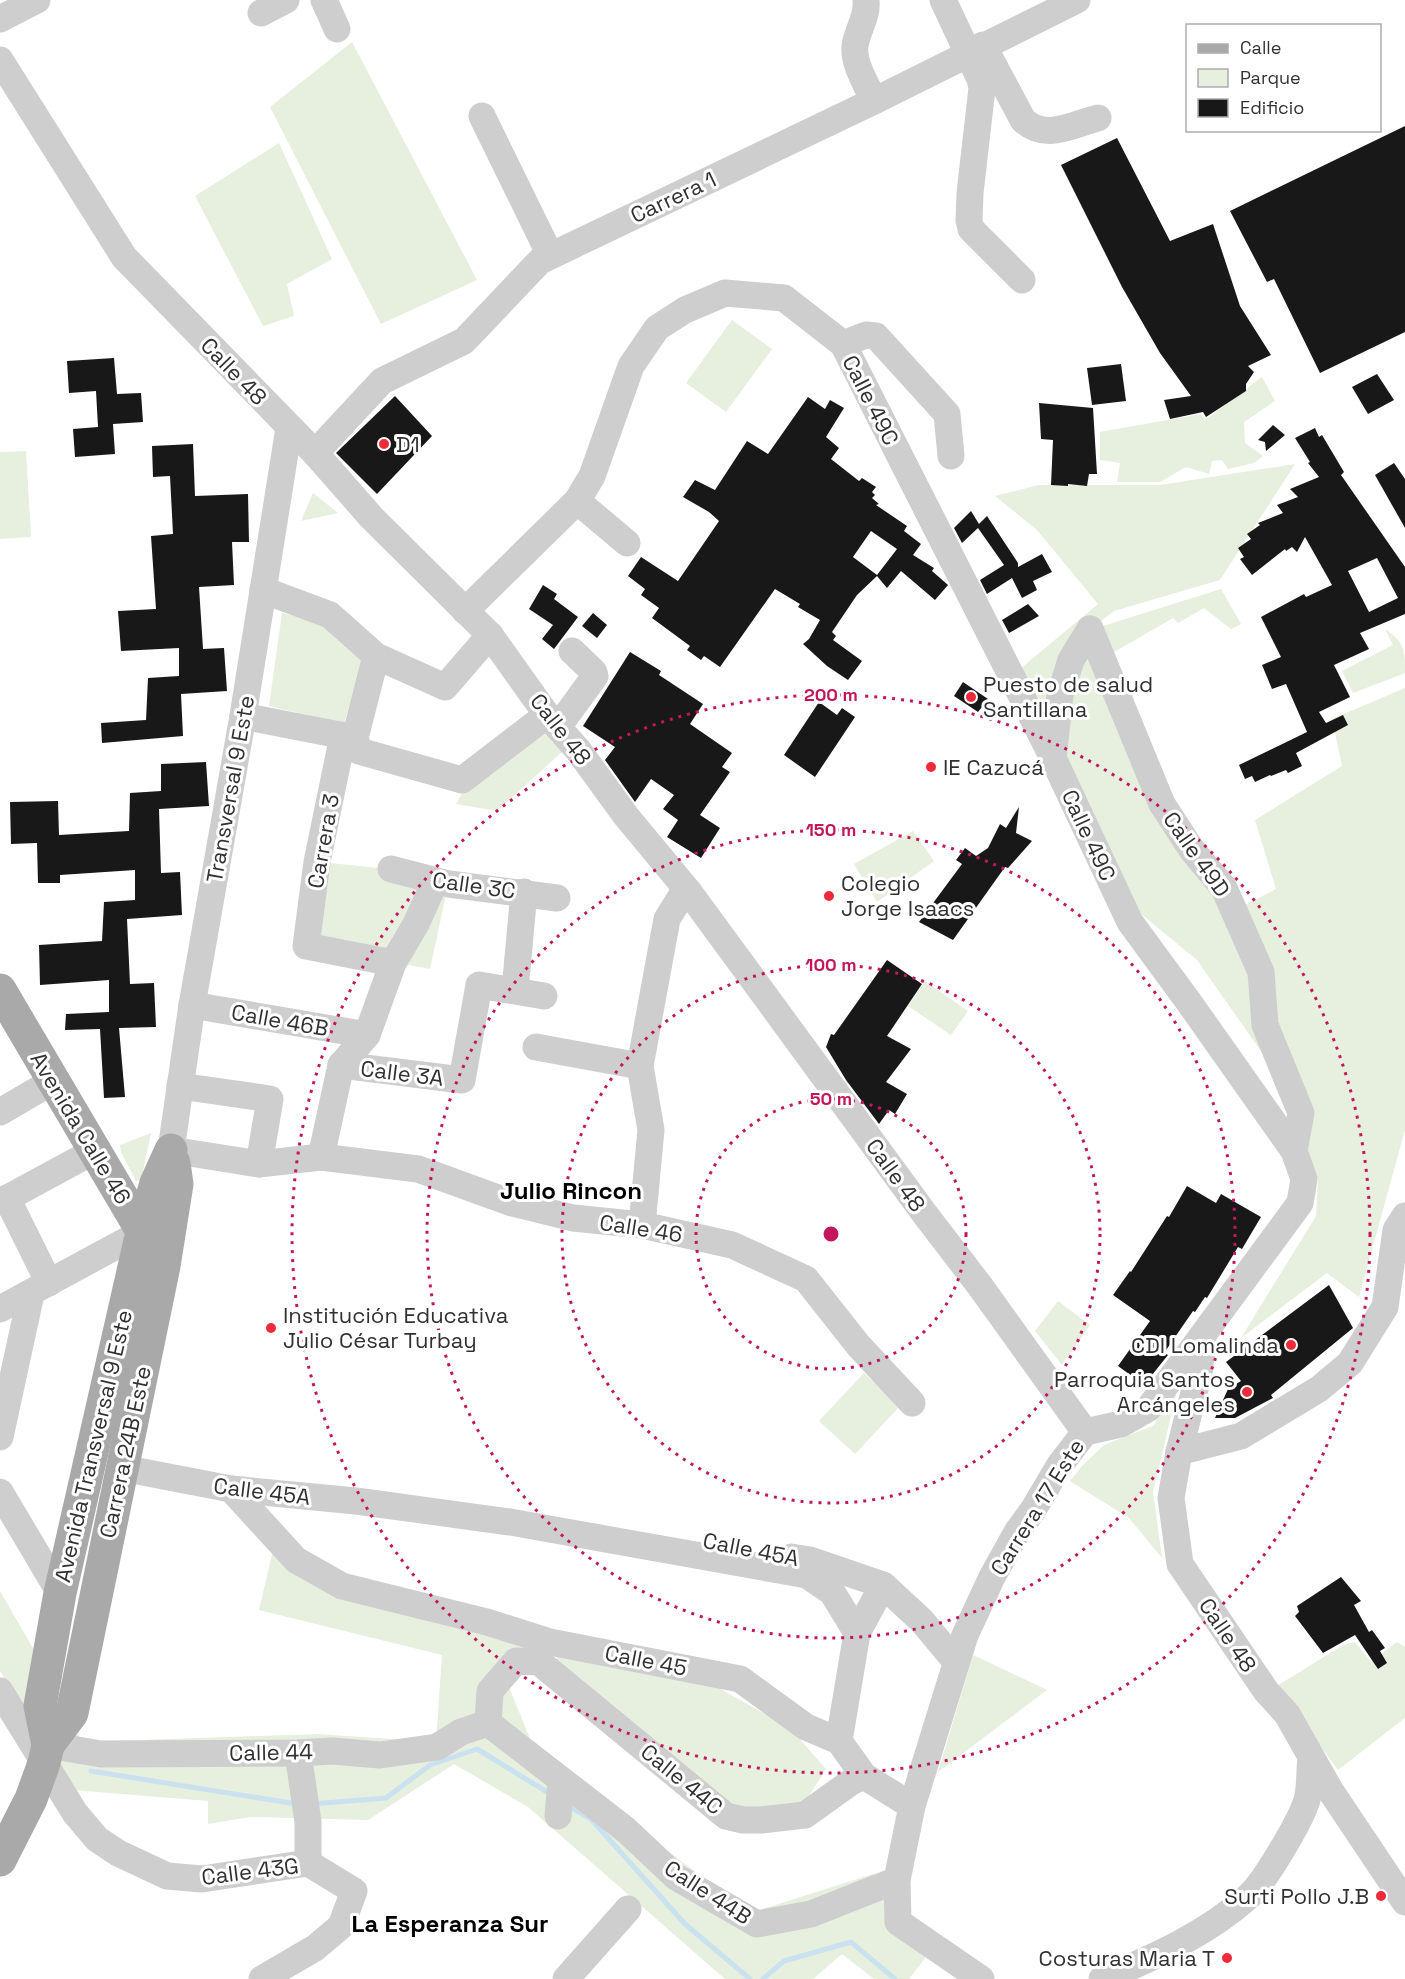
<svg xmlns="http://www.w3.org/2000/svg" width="1405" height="1979" viewBox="0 0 1405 1979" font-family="'Space Grotesk',sans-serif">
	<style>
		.green { fill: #e7efdf }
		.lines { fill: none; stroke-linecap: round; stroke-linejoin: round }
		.stream { stroke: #cae1ef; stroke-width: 5 }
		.building { fill: #181818; fill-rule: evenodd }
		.minor { stroke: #cecece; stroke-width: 27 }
		.major { stroke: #a9a9a9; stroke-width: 33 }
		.ring { fill: none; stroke: #c2185b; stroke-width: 3; stroke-dasharray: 3 6 }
		.poi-dot { fill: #f02b39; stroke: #fff; stroke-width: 2 }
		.labels { text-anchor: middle; stroke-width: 6; stroke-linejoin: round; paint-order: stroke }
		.street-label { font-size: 22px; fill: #313131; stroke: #fff }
		.poi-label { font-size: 22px; fill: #313131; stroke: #fff; text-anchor: start }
		.neighbourhood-label { font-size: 24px; font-weight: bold; fill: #000; stroke: #fff }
		.centre { fill: #c2185b; stroke: #fff; stroke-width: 3 }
		.ring-label { font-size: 18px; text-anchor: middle; font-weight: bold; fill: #c2185b; stroke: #fff; stroke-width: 6; stroke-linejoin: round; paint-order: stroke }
	</style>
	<rect width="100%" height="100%" fill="#fff"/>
	<g class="green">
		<polygon points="352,42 477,280 381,324 270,107"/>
		<polygon points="279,143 332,259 287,284 294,316 263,326 195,196"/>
		<polygon points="732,320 772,349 726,412 686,383"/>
		<polygon points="1262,377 1275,401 1244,422 1245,443 1263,456 1254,463 1228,469 1222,460 1212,461 1209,474 1186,467 1160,482 1117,482 1120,463 1100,460 1100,432 1201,414 1205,420"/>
		<polygon points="26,451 31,537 0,539 0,452"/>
		<polygon points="1295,464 1220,580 1114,611 1090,630 1221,589 1241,624 1231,629 1204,608 1178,623 1173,618 1104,658 1230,913 1276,889 1255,820 1342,766 1332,719 1405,688 1405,1130 1359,1297 1327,1273 1241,1338 1316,1216 1318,1179 1265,1057 1197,960 1141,914 1020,669 1098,604 1037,530 995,496 1039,485 1160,485"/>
		<polygon points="313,493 338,513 301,521"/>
		<polygon points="282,613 332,626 363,659 344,724 269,706"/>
		<path d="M1385,629C1405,643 1405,650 1405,673L1353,693L1342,671L1393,645Z"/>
		<polygon points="543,726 563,751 497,811 456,804 467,785"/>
		<polygon points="913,831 934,861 877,902 854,864"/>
		<polygon points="320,862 389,869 448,885 430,969 307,946"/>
		<polygon points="925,981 968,1011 951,1035 908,1006"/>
		<polygon points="151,1133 141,1180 136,1181 121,1152 120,1145"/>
		<polygon points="1058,1301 1090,1325 1062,1365 1035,1331"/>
		<polygon points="864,1373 900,1406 855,1454 819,1421"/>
		<polygon points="1178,1387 1153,1492 1162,1558 1129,1518 1070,1481 1083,1465 1104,1445 1153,1426"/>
		<polygon points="274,1546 294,1566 538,1644 532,1655 498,1660 535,1751 750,1913 873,1874 907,1924 935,1945 909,1979 874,1979 842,1954 813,1979 725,1979 528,1807 454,1764 368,1820 251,1817 208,1824 208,1801 72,1790 0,1671 0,1591 60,1695 82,1742 317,1734 436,1742 442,1655 259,1610"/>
		<polygon points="1355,1642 1371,1662 1397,1642 1405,1647 1405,1718 1338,1770 1277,1686 1343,1645"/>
		<polygon points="559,1652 715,1686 790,1728 826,1769 802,1807 745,1810 726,1802 554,1665"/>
		<polygon points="973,1655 1047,1690 938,1772"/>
	</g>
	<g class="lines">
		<g class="stream">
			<polyline points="91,1771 297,1804"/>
			<polyline points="312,1804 386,1798 430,1765 477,1749 552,1795"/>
			<polyline points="567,1805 591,1819 685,1924 750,1979"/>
			<polyline points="763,1979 784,1961 851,1942 895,1979"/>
		</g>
	</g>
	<g class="building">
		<polygon points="1405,126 1405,332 1320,373 1274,279 1267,282 1230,211"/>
		<polygon points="1117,138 1170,241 1213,224 1240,306 1271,355 1248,366 1254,372 1246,384 1246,391 1206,417 1203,412 1170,419 1164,400 1191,396 1160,353 1122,287 1061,165"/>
		<polygon points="114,358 117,394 141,393 143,422 113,424 115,454 75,457 73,429 98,427 96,391 69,393 67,361"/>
		<polygon points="1121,364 1126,401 1092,405 1087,368"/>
		<polygon points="1377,374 1394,400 1368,414 1352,387"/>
		<polygon points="395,396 432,436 377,494 336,453"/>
		<path d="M808,397L825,409L830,400L844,408L826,437L839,448L831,459L859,481L862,478L876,487L872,492L875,495L872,498L879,504L876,505L907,526L904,531L921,544L913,555L934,568L932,571L948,585L935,600L901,571L887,588L877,576L857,595L832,632L836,636L833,640L862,661L848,680L827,666L803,644L809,639L820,620L798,607L800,604L775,589L720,667L704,656L701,660L687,650L690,646L652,618L659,608L641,595L645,589L628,576L641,557L678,581L719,521L709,512L683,497L695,480L715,490L747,441L768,454ZM871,531L897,549L877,575L853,557Z"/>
		<polygon points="1039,403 1093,408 1097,474 1089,474 1087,486 1068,484 1068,486 1051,485 1053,440 1041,439"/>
		<polygon points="1273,425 1285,435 1266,451 1265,442 1258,440"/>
		<path d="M1315,428L1319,437L1322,435L1344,472L1341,475L1405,567V614L1360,633L1369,649L1334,665L1350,697L1319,712L1326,723L1343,715L1348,725L1296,753L1302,766L1288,773L1286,770L1271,776L1270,775L1255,782L1252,776L1245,779L1239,765L1307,732L1286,684L1272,689L1262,665L1281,657L1261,617L1304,594L1306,597L1332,585L1305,537L1297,552L1292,547L1286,551L1285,549L1252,575L1240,559L1244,557L1238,548L1251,539L1247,534L1260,525L1258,523L1283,513L1277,505L1298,497L1290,489L1319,477L1308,463L1310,462L1295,438ZM1377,558L1398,598L1369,612L1348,571Z"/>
		<polygon points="193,444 195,496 248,494 249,542 232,542 234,585 199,587 203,649 224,648 227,691 181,694 183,736 102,743 101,723 146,720 148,678 179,676 179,648 121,651 118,611 156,609 151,536 173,534 170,476 153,477 152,446"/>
		<polygon points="1394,463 1405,479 1405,528 1375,475"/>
		<polygon points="971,511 979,524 987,516 1018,563 1018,567 1042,554 1052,572 1033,581 1037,590 1022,598 1012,578 987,594 980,580 1004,565 978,528 962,543 954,528"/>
		<polygon points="543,585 557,594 554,599 578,617 554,649 542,639 553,625 529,609"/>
		<polygon points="1028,604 1039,616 1009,633 1002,620"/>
		<polygon points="593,613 607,625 597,638 582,626"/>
		<polygon points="630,652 661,671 659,675 703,704 690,724 732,753 722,767 730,772 700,815 720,828 701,858 667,837 678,820 663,809 674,795 651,779 635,802 605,760 615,747 583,726"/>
		<polygon points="963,682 988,699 978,712 954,696"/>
		<polygon points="819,702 837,715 842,708 855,717 815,777 784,755"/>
		<polygon points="206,762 209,806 159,809 161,873 180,872 182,915 127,919 130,984 154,983 156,1027 119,1028 125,1097 104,1098 100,1029 65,1030 66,1014 109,1012 109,980 40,985 39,945 102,941 104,902 135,900 135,870 60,875 60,883 38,883 37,843 11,844 10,802 58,801 59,835 129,831 130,793 161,791 161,764"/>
		<polygon points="1019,807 1016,833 1032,841 1008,868 1005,867 953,940 919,922 962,864 956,860 965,848 976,856 988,848 1000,824 1006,828"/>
		<polygon points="887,960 922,984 887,1036 911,1049 886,1082 907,1094 895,1114 889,1110 879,1124 846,1080 826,1047 831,1034 834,1035"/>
		<polygon points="1187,1186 1216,1203 1221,1194 1261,1217 1242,1249 1238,1247 1207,1298 1205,1297 1195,1312 1193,1311 1164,1353 1168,1355 1144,1385 1118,1366 1150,1321 1113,1295 1130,1271 1131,1272 1167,1216 1169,1217"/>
		<polygon points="1329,1285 1353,1328 1271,1395 1273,1398 1235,1418 1215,1418 1228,1389 1241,1381 1226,1362"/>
		<polygon points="1341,1577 1361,1601 1354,1605 1369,1632 1372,1630 1385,1648 1380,1651 1387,1663 1378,1669 1355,1635 1323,1653 1295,1616 1299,1612 1297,1606"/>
	</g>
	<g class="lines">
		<g class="minor">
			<polyline points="324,0 337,29"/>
			<path d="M866,0C868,17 857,30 855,46C853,64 867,85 874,101"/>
			<polyline points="943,0 980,79 982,88 970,193 969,220 971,229 1022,280"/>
			<polyline points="261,13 286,0"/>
			<polyline points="0,19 37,0"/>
			<path d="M983,45L1023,120C1045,141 1071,125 1098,118"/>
			<polyline points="0,60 124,257 315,453 372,518 490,635 547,715 578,750 626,816 689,892 924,1213 980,1286 1085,1432"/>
			<polyline points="482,116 550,255"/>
			<polyline points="843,344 866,335 876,336 947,414 951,456"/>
			<polyline points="289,428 243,716 192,1005 171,1150 259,1164 321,1157 418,1169 512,1203 573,1218 642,1225 732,1245 806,1279 858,1345 912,1403"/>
			<polyline points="315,453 382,381 464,341 540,261 874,101 1077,0"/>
			<polyline points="577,501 627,543"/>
			<polyline points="263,590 330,615 376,656 445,687 490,635"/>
			<polyline points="465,611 577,501 592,476 631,366 657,328 685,310 725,293 784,298 843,344 1053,758 1130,922 1188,1001 1294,1151 1304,1179 1300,1203 1149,1408 1121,1424 1085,1432 1059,1466 1033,1510 1017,1532 992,1577 965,1635 912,1806 897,1880 898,1922 981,1979"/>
			<polyline points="1090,629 1162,804 1192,850 1224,888 1261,972 1265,1025 1301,1113 1294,1151"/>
			<polyline points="243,716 355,738 359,751 462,780 547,715"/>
			<polyline points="558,727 595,676 594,672 572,651"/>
			<polyline points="343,736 317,862 306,946 393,963"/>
			<polyline points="355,738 376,656"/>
			<polyline points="1053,758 1060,695 1071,660 1090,629"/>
			<polyline points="391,869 449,884 557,898"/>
			<polyline points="515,990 524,892"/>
			<polyline points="192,1005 367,1035"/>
			<polyline points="536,1047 640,1066"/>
			<polyline points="341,1065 462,1080 479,985 544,996"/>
			<polyline points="180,1086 270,1099 259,1164"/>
			<polyline points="0,1112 53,1081"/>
			<polyline points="321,1157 341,1065 367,1035 393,963 416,924 435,882"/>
			<polyline points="7,1198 49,1283"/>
			<polyline points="0,1202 96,1150"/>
			<polyline points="642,1225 651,1130 640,1066 667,919 680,898 689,892"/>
			<polyline points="0,1309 142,1232"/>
			<polyline points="1203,1338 1199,1373 1179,1452 1171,1498 1180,1564 1266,1691 1287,1714 1330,1790 1405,1902"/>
			<polyline points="0,1437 31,1294"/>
			<polyline points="1179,1452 1241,1436 1319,1389 1350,1363 1385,1307 1396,1230 1405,1216"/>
			<polyline points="122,1468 231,1489 356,1501 510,1522 807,1575 832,1592 857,1633"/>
			<polyline points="231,1489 296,1560 342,1586 487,1622 550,1642 740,1679 806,1727 839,1741 864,1776 912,1806"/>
			<polyline points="0,1492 60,1593"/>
			<polyline points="791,1557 810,1560 883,1585 922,1621 956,1662"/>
			<polyline points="0,1691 75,1813 97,1839 118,1853 167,1876 202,1879 308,1863 354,1891 341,1926 315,1948 262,1979"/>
			<polyline points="488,1723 490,1691 516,1661 539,1662 726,1816 743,1820 761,1820 805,1815 851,1782 864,1776"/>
			<polyline points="488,1723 626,1830 676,1877 757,1924 811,1914 897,1880"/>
			<polyline points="839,1741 857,1633 883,1585"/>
			<polyline points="48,1745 101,1754 298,1753 332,1751 380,1755 437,1747 461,1732 488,1723"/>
			<polyline points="298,1753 308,1822 308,1863"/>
			<polyline points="558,1816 561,1780"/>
			<polyline points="566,1979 628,1909"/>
			<path d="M1102,1979C1153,1958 1207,1934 1249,1896C1265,1881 1298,1825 1306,1803C1311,1790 1309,1771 1311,1758"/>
		</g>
		<g class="major">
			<polyline points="0,990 148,1241"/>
			<polyline points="48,1745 72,1713 164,1266 177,1184 174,1163"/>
			<polyline points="0,1860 31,1799 44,1763 48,1745 40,1706 60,1593 142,1232 156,1183 171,1150"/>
		</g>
	</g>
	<g class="ring">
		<circle cx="831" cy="1234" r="135"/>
		<circle cx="831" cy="1234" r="269"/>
		<circle cx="831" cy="1234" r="404"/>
		<circle cx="831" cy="1234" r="539"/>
	</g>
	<g class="poi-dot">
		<circle cx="384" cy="444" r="6"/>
		<circle cx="971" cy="697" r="6"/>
		<circle cx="931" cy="767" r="6"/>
		<circle cx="829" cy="896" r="6"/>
		<circle cx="271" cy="1328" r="6"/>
		<circle cx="1291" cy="1345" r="6"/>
		<circle cx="1247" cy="1392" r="6"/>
		<circle cx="1381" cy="1896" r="6"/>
		<circle cx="1227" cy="1958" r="6"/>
	</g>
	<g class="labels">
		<g class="street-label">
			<text transform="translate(673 197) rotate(-25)" y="8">Carrera 1</text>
			<text transform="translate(234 371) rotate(46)" y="8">Calle 48</text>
			<text transform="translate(871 400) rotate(63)" y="8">Calle 49C</text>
			<text transform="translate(561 729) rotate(52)" y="8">Calle 48</text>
			<text transform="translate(230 789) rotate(-80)" y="8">Transversal 9 Este</text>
			<text transform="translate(1089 835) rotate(65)" y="8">Calle 49C</text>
			<text transform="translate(323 841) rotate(-80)" y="8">Carrera 3</text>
			<text transform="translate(1197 854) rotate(55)" y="8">Calle 49D</text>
			<text transform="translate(474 885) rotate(8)" y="8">Calle 3C</text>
			<text transform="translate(280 1020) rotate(10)" y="8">Calle 46B</text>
			<text transform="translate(402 1073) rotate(7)" y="8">Calle 3A</text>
			<text transform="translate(81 1128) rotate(59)" y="8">Avenida Calle 46</text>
			<text transform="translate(896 1175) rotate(54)" y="8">Calle 48</text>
			<text transform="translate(641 1228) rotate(9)" y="8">Calle 46</text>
			<text transform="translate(93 1446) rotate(-77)" y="8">Avenida Transversal 9 Este</text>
			<text transform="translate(125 1452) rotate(-78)" y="8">Carrera 24B Este</text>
			<text transform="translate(262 1491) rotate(7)" y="8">Calle 45A</text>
			<text transform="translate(1037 1507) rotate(-58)" y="8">Carrera 17 Este</text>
			<text transform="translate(751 1549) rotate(11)" y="8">Calle 45A</text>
			<text transform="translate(1228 1635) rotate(56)" y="8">Calle 48</text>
			<text transform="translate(646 1660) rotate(11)" y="8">Calle 45</text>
			<text transform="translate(271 1752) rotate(-1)" y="8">Calle 44</text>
			<text transform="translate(682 1779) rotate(39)" y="8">Calle 44C</text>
			<text transform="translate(250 1871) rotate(-7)" y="8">Calle 43G</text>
			<text transform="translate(708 1892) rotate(33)" y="8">Calle 44B</text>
		</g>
		<g class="poi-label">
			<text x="396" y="452">D1</text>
			<text x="983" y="692">Puesto de salud<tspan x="983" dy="25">Santillana</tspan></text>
			<text x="943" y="775">IE Cazucá</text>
			<text x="841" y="891">Colegio<tspan x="841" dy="25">Jorge Isaacs</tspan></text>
			<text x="283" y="1323">Institución Educativa<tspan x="283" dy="25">Julio César Turbay</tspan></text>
			<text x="1279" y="1353" text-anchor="end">CDI Lomalinda</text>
			<text x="1235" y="1387" text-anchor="end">Parroquia Santos<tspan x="1235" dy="25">Arcángeles</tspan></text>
			<text x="1369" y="1904" text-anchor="end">Surti Pollo J.B</text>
			<text x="1215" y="1966" text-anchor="end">Costuras Maria T</text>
		</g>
		<g class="neighbourhood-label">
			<text x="571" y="1199">Julio Rincon</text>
			<text x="450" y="1932">La Esperanza Sur</text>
		</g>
	</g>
	<circle cx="831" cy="1234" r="9" class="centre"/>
	<g class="ring-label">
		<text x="831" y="701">200 m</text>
		<text x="831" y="836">150 m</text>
		<text x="831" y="971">100 m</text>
		<text x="831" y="1105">50 m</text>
	</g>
	<rect x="1186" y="24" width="195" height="108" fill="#ffffff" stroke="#adadad" stroke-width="1.5"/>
	<rect x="1198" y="44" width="30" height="9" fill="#a9a9a9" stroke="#adadad" stroke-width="1.5"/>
	<text x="1240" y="54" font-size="18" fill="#313131">Calle</text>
	<rect x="1198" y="69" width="30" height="18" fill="#e7efdf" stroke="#adadad" stroke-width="1.5"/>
	<text x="1240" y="84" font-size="18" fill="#313131">Parque</text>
	<rect x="1198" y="99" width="30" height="18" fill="#181818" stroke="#adadad" stroke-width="1.5"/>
	<text x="1240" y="114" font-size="18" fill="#313131">Edificio</text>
</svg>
